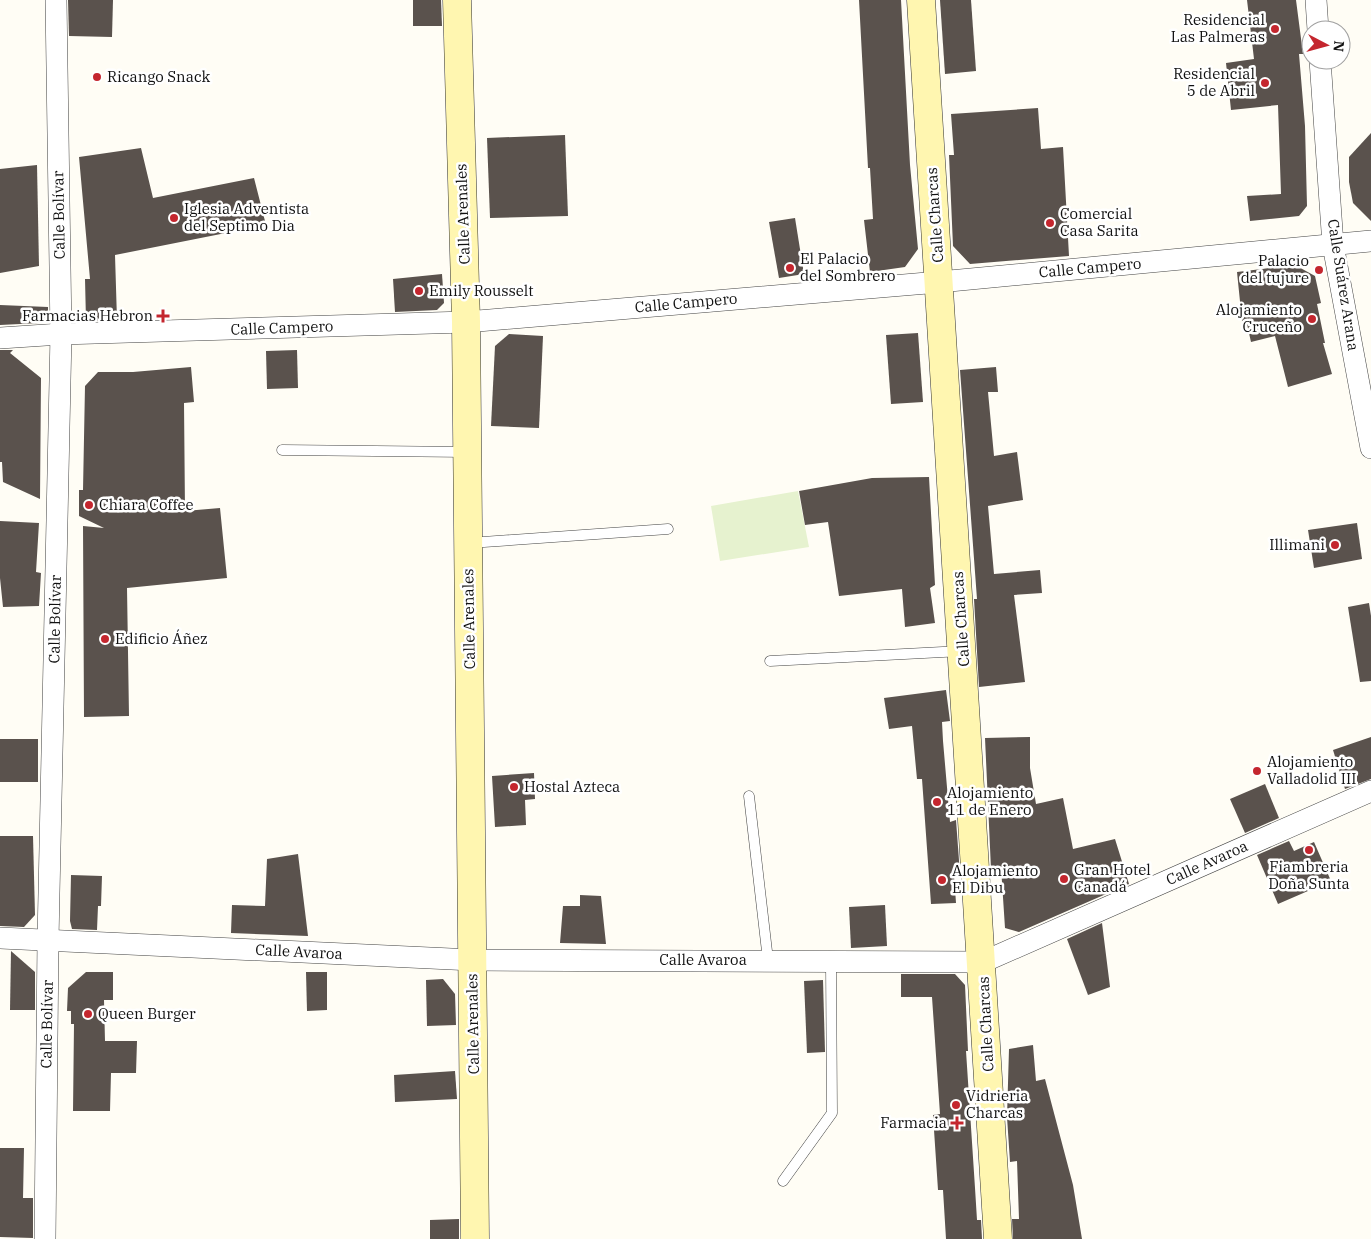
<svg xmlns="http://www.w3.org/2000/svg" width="1371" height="1239" viewBox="0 0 1371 1239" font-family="'IBM Plex Serif',serif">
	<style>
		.pitch { fill: #e6f2cf }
		.building { fill: #5a524d }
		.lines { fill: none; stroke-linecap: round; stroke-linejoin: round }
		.lane-casing { stroke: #444; stroke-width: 11 }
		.street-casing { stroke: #444; stroke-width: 22 }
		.secondary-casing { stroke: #333; stroke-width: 29 }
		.lane { stroke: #fff; stroke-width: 10 }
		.street { stroke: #fff; stroke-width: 21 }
		.secondary { stroke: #fff6b0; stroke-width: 28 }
		.poi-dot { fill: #c4262e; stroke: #fff; stroke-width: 2 }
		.labels { text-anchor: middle; stroke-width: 5; stroke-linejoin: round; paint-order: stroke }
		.poi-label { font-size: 15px; fill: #111; stroke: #fff; text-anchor: start }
		.street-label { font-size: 15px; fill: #111; stroke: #fff }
	</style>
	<rect width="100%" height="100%" fill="#fffdf5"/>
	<polygon class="pitch" points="798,491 809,547 720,561 711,506"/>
	<g class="building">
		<polygon points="68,0 113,0 112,37 69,36"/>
		<polygon points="413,0 441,0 442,26 413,26"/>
		<polygon points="859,0 901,0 910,165 918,249 905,267 870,272 864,220 873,219 870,168 868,168"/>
		<polygon points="940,0 971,0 976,71 945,74"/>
		<polygon points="1247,0 1296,0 1303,54 1299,54 1305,126 1307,206 1299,216 1250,221 1247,196 1281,194 1278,105 1231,110 1226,63 1254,59"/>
		<polygon points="1038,108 1041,149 1063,147 1069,256 970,264 953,246 949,155 954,155 951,114"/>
		<polygon points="1371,133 1371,221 1353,203 1349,182 1349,157"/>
		<polygon points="565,135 568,216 490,218 487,138"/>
		<polygon points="141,148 153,198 254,178 266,225 115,255 117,320 86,321 85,279 90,279 79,157"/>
		<polygon points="37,165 39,266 0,273 0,169"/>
		<polygon points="795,218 804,274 779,278 769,222"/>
		<polygon points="1295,265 1315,276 1321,303 1317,304 1325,343 1323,343 1332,374 1288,387 1275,336 1251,342 1246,320 1242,321 1237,272"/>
		<polygon points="442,274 444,303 437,310 395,312 393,279"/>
		<polygon points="0,305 48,307 48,314 40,323 0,325"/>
		<polygon points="918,333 923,402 891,404 886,335"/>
		<polygon points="509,334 543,336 539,428 491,426 495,346"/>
		<polygon points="0,350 13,350 10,353 41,378 40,499 3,482 2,462 0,462"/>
		<polygon points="297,350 298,388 267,389 266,351"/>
		<polygon points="191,367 194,402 184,403 185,511 220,508 227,578 127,588 129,716 84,717 83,526 104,528 79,516 79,490 83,490 85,386 98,372 133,372"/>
		<polygon points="996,367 998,392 988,392 994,456 1017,452 1023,500 988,506 994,574 1040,570 1042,593 1014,595 1025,682 979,687 974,599 977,599 960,370"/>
		<polygon points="929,477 935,585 930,588 935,623 905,627 902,589 839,596 828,522 805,525 799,491 872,478"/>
		<polygon points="0,521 39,523 36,572 41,573 39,606 3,607 0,578"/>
		<polygon points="1357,523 1362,559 1314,568 1308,530"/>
		<polygon points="1369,603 1371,616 1371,681 1360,682 1348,607"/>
		<polygon points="946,690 950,721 942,722 943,741 950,822 956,820 960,874 954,875 956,903 931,904 922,779 917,779 912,726 889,729 884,698"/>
		<polygon points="1030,737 1030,768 1036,804 1063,798 1073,849 1115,839 1129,884 1019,932 1005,928 1001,867 991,869 985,738"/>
		<polygon points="1371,737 1371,779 1345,789 1333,750"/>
		<rect x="0" y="739" width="38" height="43"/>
		<polygon points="534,773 535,799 525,800 526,825 495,827 492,776"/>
		<polygon points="1265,784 1279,818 1245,833 1230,799"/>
		<polygon points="0,836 33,836 35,915 24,927 0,926"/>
		<polygon points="1289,841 1294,851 1314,842 1331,881 1278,904 1257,855"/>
		<polygon points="298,854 308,936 231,933 232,905 265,906 267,859"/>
		<polygon points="71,875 102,876 101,906 98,906 97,930 72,929 70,921"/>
		<polygon points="580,895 601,896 606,944 560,943 563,906 580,906"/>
		<polygon points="885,905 887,946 851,948 849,907"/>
		<polygon points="1102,923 1110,987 1088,995 1067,939"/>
		<polygon points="11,951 35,972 35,1010 10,1010"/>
		<polygon points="86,972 113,972 113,1000 104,1000 105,1041 137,1041 136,1073 111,1073 110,1111 73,1111 74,1024 71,1024 71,1011 67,1011 68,988"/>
		<polygon points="306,972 327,972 327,1010 307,1011"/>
		<polygon points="901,974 955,974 965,985 968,1051 966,1051 975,1188 977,1220 981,1220 982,1239 946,1239 943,1190 938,1190 933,1115 940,1114 932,997 901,997"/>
		<polygon points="443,979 455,994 456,1025 427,1026 426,980"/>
		<polygon points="823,980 825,1052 807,1053 804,981"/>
		<polygon points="1033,1045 1036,1081 1045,1079 1073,1185 1082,1239 1013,1239 1012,1219 1019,1219 1017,1161 1010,1162 1007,1117 1009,1049"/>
		<polygon points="455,1071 457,1099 395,1102 394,1075"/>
		<polygon points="0,1148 24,1148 23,1198 33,1198 33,1238 0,1237"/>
		<polygon points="459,1219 459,1239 430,1239 430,1220"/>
	</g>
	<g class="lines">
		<defs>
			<g id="lane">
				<polyline points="282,450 467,452"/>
				<polyline points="469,543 668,529"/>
				<polyline points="770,661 962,651"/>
				<polyline points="749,796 768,960"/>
				<polyline points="783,1181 832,1113 831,961"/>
			</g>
			<g id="street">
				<polyline points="1316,0 1318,30"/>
				<polyline points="1320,60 1333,245 1371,448"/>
				<polyline points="0,338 61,334 466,322 939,282 1371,241"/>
				<polyline points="0,938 473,960 983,962 1371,791"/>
				<polyline points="45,1239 48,940 61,334 56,0"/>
			</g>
			<g id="secondary">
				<polyline points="457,0 466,322 475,1239"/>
				<polyline points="921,0 998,1239"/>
			</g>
		</defs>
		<use href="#lane" class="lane-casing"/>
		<use href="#street" class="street-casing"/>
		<use href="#secondary" class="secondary-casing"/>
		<use href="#lane" class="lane"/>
		<use href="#street" class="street"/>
		<use href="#secondary" class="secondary"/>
	</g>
	<g class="poi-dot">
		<circle cx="1275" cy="29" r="5"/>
		<circle cx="97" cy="77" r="5"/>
		<circle cx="1265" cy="83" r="5"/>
		<circle cx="174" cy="218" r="5"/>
		<circle cx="1050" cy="223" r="5"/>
		<circle cx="790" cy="268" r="5"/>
		<circle cx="1319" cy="270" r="5"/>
		<circle cx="419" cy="291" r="5"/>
		<path d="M160.5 308.5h5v5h5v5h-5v5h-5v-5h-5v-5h5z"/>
		<circle cx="1312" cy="319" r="5"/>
		<circle cx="89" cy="505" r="5"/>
		<circle cx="1335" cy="545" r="5"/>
		<circle cx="105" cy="639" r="5"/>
		<circle cx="1257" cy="771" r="5"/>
		<circle cx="514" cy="787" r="5"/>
		<circle cx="937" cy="802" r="5"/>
		<circle cx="1309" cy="850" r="5"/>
		<circle cx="1064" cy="879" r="5"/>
		<circle cx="942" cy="880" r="5"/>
		<circle cx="88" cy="1014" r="5"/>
		<circle cx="956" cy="1105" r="5"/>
		<path d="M954.5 1115.5h5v5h5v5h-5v5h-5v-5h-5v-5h5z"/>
	</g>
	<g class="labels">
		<g class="poi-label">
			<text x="1265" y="25" text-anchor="end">Residencial<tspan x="1265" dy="17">Las Palmeras</tspan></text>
			<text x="1255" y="79" text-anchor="end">Residencial<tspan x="1255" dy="17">5 de Abril</tspan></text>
			<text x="107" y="82">Ricango Snack</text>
			<text x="184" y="214">Iglesia Adventista<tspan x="184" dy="17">del Septimo Dia</tspan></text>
			<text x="1060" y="219">Comercial<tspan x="1060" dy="17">Casa Sarita</tspan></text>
			<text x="800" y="264">El Palacio<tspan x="800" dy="17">del Sombrero</tspan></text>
			<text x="1309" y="266" text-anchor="end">Palacio<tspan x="1309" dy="17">del tujure</tspan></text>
			<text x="429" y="296">Emily Rousselt</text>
			<text x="1302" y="315" text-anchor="end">Alojamiento<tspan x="1302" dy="17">Cruceño</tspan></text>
			<text x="153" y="321" text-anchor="end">Farmacias Hebron</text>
			<text x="99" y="510">Chiara Coffee</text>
			<text x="1325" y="550" text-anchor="end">Illimani</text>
			<text x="115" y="644">Edificio Áñez</text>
			<text x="1267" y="767">Alojamiento<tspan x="1267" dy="17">Valladolid III</tspan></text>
			<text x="524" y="792">Hostal Azteca</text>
			<text x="947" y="798">Alojamiento<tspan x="947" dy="17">11 de Enero</tspan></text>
			<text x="1309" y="872" text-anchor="middle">Fiambreria<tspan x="1309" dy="17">Doña Sunta</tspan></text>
			<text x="1074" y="875">Gran Hotel<tspan x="1074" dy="17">Canadá</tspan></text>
			<text x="952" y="876">Alojamiento<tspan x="952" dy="17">El Dibu</tspan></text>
			<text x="98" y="1019">Queen Burger</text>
			<text x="966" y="1101">Vidrieria<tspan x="966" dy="17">Charcas</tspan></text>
			<text x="947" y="1128" text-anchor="end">Farmacia</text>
		</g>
		<g class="street-label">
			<text transform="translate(463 214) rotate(-92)" y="5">Calle Arenales</text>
			<text transform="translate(59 215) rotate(-91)" y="5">Calle Bolívar</text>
			<text transform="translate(935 215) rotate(-94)" y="5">Calle Charcas</text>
			<text transform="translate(1090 268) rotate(-5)" y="5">Calle Campero</text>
			<text transform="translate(1343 285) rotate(81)" y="5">Calle Suárez Arana</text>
			<text transform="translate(686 303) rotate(-5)" y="5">Calle Campero</text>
			<text transform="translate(282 328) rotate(-2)" y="5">Calle Campero</text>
			<text transform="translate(55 619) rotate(-89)" y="5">Calle Bolívar</text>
			<text transform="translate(469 619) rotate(-91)" y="5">Calle Arenales</text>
			<text transform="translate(961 619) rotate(-94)" y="5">Calle Charcas</text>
			<text transform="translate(1207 863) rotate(-24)" y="5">Calle Avaroa</text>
			<text transform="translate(299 952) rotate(3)" y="5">Calle Avaroa</text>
			<text x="703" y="965">Calle Avaroa</text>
			<text transform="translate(47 1024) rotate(-89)" y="5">Calle Bolívar</text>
			<text transform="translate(473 1024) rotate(-91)" y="5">Calle Arenales</text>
			<text transform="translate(986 1024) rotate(-93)" y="5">Calle Charcas</text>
		</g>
	</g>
	<g transform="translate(1326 45) rotate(96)"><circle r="24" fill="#ffffff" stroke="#a0a0a0"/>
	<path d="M0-4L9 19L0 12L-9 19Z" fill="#c4262e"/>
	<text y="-8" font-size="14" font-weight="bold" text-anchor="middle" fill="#111111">N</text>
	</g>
</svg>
